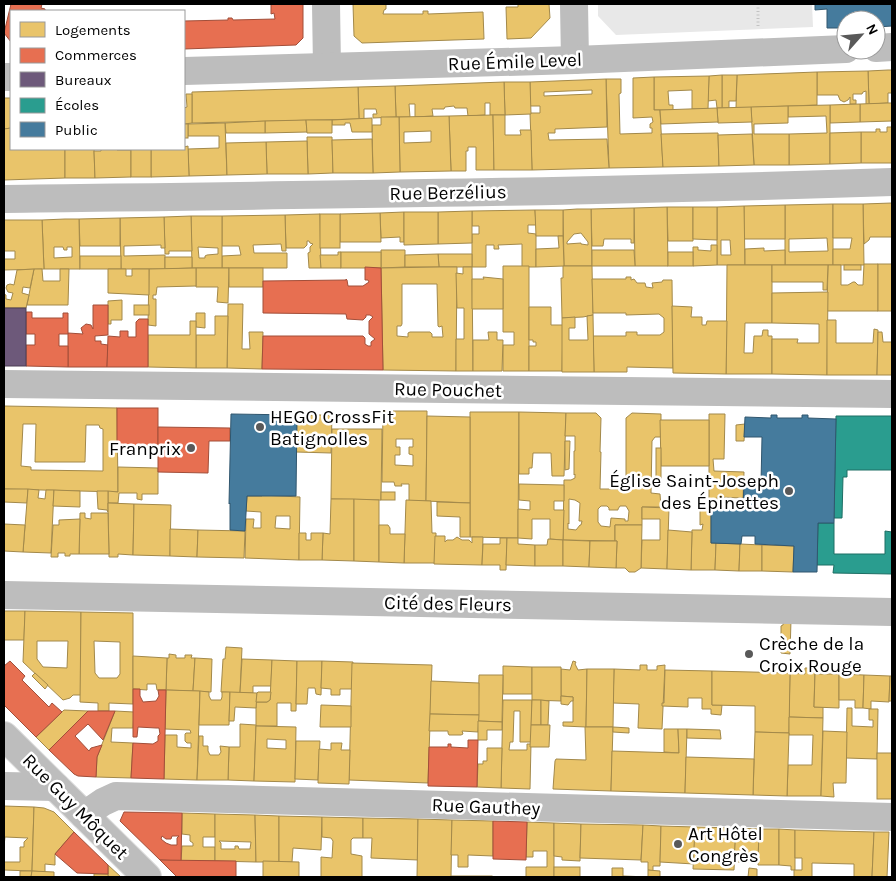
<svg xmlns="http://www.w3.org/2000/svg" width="896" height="881" viewBox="0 0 896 881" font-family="Karla,sans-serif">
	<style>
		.green { fill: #e8e8e8 }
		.homes { fill: #e9c46a; stroke: #a3894a; fill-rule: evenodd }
		.shops { fill: #e76f51; stroke: #a24e39; fill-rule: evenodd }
		.offices { fill: #6d597a; stroke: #4c3e55 }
		.schools { fill: #2a9d8f; stroke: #1d6e64 }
		.public { fill: #457b9d; stroke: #30566e }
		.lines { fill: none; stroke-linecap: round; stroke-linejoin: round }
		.major-casing { stroke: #dbdbdb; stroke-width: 30 }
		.path { stroke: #c2c2c2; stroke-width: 3; stroke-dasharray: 1 2.5; stroke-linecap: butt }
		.minor { stroke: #bdbdbd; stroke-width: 28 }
		.major { stroke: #bdbdbd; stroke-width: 28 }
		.poi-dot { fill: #595959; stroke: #fff; stroke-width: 2 }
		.labels { text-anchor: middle; stroke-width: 5; stroke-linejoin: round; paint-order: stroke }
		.street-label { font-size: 19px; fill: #000; stroke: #fff }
		.poi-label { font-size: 19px; fill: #000; stroke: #fff; text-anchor: start }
	</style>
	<rect width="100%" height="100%" fill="#fff"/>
	<polygon class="green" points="598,4 812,4 813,27 616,35 598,16"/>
	<g class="homes">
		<polygon points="353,4 386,4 386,9 384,10 383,14 423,14 423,11 428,11 428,14 483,12 484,39 362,43 354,36"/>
		<polygon points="518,4 549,4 550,18 531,38 507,39 506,7 518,7"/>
		<polygon points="888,70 892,70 892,93 888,93 888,103 869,104 868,71"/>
		<polygon points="868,71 869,104 866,104 866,91 863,92 862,94 853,94 853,100 856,100 856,104 850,104 850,97 848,100 844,102 840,100 838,95 817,95 817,72"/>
		<polygon points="817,72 817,105 736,108 737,75"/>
		<polygon points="722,75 737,75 736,101 729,101 729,108 722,108"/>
		<polygon points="722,75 722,108 717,108 716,100 708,101 709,76"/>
		<polygon points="709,76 708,109 692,109 692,90 668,91 669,105 673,105 673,110 654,110 654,77"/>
		<polygon points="654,77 654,110 660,110 663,167 609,168 606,79 621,79 621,93 619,94 620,134 652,133 652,128 650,128 650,124 653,122 652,117 633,118 633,78"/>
		<path d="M606,79L607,127L555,129V133H548L549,140L607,139L609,168L532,170L530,113H540V106H530V82ZM592,90V94L544,96V92Z"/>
		<polygon points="504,82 530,82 531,114 505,115"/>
		<polygon points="504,82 505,115 490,115 490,103 485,103 485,115 468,116 467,108 455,108 454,106 445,107 444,109 432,109 433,116 415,117 415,104 409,104 410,117 396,117 395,86"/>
		<polygon points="395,86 396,117 373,118 373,114 377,114 376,109 364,109 364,119 359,119 358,87"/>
		<polygon points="358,87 359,119 192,123 192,92"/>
		<polygon points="186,94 192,94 192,123 184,124 184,108 187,107"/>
		<polygon points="4,98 11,98 11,128 4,129"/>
		<polygon points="888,103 892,103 892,121 860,122 860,104"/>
		<polygon points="860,104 860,122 830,123 830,105"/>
		<polygon points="830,105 830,164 789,165 789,134 827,133 826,116 788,117 788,106"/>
		<polygon points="788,106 788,123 754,124 754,134 789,134 789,165 754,165 751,107"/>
		<polygon points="751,107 752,122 718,123 717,108"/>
		<polygon points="717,108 718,122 661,124 660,110"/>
		<polygon points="493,115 494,170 476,170 476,147 468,147 468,151 466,151 466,171 451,171 449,116"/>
		<polygon points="493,115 505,115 505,135 521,135 520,130 531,130 532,170 494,170"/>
		<path d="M449,116L451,171L400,172L399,117ZM431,131V142L404,143V132Z"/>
		<polygon points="381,117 399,117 400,172 373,173 372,125 381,125"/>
		<polygon points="372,118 372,132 352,132 350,123 345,123 345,125 332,125 332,120"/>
		<polygon points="306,120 307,132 265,133 265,121"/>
		<polygon points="306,120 332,120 332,133 307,133"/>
		<polygon points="265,121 265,133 226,133 225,123"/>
		<polygon points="225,123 227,175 189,176 188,149 219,148 219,136 188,136 188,124"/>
		<rect x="184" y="124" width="4" height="14"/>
		<polygon points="887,127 892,127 892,163 861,163 861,132 876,132 876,129 880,129 880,132 887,132"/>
		<polygon points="11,128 11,149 65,149 65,178 4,180 4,129"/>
		<polygon points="861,132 861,163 830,164 830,133"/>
		<polygon points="718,133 719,166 663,167 661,134"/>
		<polygon points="752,134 754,165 719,166 718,135"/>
		<polygon points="307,137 332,137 333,173 308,174"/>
		<polygon points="372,139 373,173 333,173 332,140"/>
		<polygon points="307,141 308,174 267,174 266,142"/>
		<polygon points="266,142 267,174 227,175 226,143"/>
		<polygon points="188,146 189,176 151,177 151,149 184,149 184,147"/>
		<polygon points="65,149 94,149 95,178 65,178"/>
		<polygon points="101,149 117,149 117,150 131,150 131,177 95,178 94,151 101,151"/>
		<rect x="131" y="149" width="20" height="28"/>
		<polygon points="892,203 892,237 870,237 869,240 864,244 863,204"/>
		<path d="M833,204V265H785V205ZM827,238L828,251L789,252V239Z"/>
		<polygon points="833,204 863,204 864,265 833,265 833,249 850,249 852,238 833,238"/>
		<polygon points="785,205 785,239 744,239 744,206"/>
		<path d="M744,206L745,265H717V207ZM721,240H730L731,255H721Z"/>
		<polygon points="667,207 693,207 693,241 668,241"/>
		<polygon points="667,207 668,266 635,266 634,208"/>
		<polygon points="693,207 717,207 717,240 693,239"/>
		<polygon points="634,208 634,243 631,243 631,239 604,239 603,246 592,246 591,209"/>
		<path d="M577,209H591L592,266H564L563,210ZM581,233L588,242V245L581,244V243L567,244V242L574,234Z"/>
		<polygon points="535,210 536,225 528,225 528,233 536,234 536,267 522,267 522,244 498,245 499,249 494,249 494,245 486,245 486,267 472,267 472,234 479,234 479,226 472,226 472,211"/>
		<polygon points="535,210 563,210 563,236 536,236"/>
		<polygon points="472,211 472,243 438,244 438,212"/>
		<polygon points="404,212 404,242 400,242 400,237 381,238 380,213"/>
		<polygon points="404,212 438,212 438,244 404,245"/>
		<polygon points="380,213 381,242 340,242 340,214"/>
		<polygon points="320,214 321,268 309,268 308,253 310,252 310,247 313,244 310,243 309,241 307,241 307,245 304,248 286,248 285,215"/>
		<rect x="320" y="214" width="20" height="34"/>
		<polygon points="285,215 286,251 282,251 281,244 253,245 254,253 287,253 287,268 222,268 222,256 241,255 239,246 222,246 222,216"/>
		<path d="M191,216H222V268H192ZM198,247L218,248V254L207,255L205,256V258H199Z"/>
		<polygon points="191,216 192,251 169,251 169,254 165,254 164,217"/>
		<polygon points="164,217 165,248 161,248 161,245 124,246 124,256 165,255 165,269 121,269 120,218"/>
		<polygon points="120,218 120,246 80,246 79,219"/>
		<path d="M65,219H79L80,269H44L42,220ZM54,247H63L64,250H67V247H72V257L54,258Z"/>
		<polygon points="4,220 42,220 44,269 4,270 4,259 15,259 15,251 4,251"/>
		<polygon points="558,236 563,236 564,266 536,267 536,249 559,248"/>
		<polygon points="711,245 717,245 717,265 693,266 693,247 698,247 698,250 711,251"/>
		<polygon points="764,248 764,251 785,250 785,265 745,265 745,249"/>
		<polygon points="381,250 405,250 405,267 381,268"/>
		<polygon points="592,250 634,250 635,266 592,266"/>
		<polygon points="338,252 341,252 341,268 321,268 320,255 338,255"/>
		<rect x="341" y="252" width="40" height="16"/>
		<rect x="668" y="252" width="25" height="14"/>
		<polygon points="438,254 472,254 472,267 439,267"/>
		<polygon points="438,254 439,267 405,267 405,255"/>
		<rect x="80" y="256" width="41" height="13"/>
		<polygon points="165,257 192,257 192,268 165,269"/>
		<polygon points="864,264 878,264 878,311 827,311 828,265 841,265 841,285 848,285 853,282 855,282 858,285 863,285"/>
		<rect x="878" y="264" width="14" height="47"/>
		<polygon points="727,265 772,265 772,323 745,323 744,353 753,353 754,336 762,336 763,330 768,330 768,336 772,336 772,374 726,374"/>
		<polygon points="772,265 828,265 827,290 823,290 823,282 772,282"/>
		<rect x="844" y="265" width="17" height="5"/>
		<polygon points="503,266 529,266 529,371 503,371 503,345 514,345 514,332 503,332"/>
		<polygon points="563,266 592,266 593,315 583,317 562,318 561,278 563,278"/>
		<path d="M439,267H457L456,371L383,370L381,268ZM402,284H437L438,326L439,327L442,326L443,337H432V334L430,332H410L408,333V337L397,336V326H401L402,324Z"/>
		<polygon points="463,267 472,267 473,371 456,371 456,339 464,339 464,308 457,308 456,273 463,274"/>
		<polygon points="196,268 229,268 228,303 217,302 218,287 196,287"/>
		<polygon points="196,268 196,286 157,287 156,295 153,295 153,299 156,299 156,326 148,325 149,269"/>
		<rect x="229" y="268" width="34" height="19"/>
		<polygon points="34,269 42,269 43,281 60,281 60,269 69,269 68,305 27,305"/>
		<polygon points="34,269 30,288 23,287 22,293 29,295 26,308 4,308 4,294 6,295 6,299 11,300 13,293 8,292 6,288 7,285 10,284 14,285 17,270"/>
		<polygon points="108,269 126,269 126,276 132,276 132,269 149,269 149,295 108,293"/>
		<polygon points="483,277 503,279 503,309 472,309 472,279 484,279"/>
		<polygon points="626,277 631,277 631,280 634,279 637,283 645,283 646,287 653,288 652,283 662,282 663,280 672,280 673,368 627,367 627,372 594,372 593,336 626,336 626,332 637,332 637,335 660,335 664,332 664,318 659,314 626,315 626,313 593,313 592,279 626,279"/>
		<polygon points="828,292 827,375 772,374 772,339 798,339 797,343 819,343 819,324 772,323 772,293"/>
		<polygon points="122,300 122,320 111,320 111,324 108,324 108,301"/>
		<polygon points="228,304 243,304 242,349 250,349 249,332 263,332 262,369 227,368"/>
		<rect x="134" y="305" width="15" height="10"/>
		<polygon points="672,306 692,307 691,317 702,317 702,325 706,325 707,321 727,321 726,374 673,373"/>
		<polygon points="529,307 551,307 551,325 563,325 562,371 529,371 529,346 536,346 536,342 533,342 533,340 529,340"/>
		<polygon points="196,313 205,313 205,328 196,327"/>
		<polygon points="593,315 594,372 562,372 562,318 575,317 575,328 569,328 569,340 588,340 587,316"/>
		<polygon points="215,316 228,316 227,368 196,368 196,335 215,335"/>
		<polygon points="827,320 836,320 836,343 873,343 874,329 878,330 877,375 827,375"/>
		<polygon points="190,321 196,321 196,368 148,367 148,335 190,335"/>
		<polygon points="488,332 497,332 497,340 503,340 502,371 473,371 473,340 489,340"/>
		<polygon points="878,332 882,332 883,342 892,342 892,375 877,375"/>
		<path d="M4,406L117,408L118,492L4,489ZM23,424H36L35,462H85L86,425H99L100,428L103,429V471L31,470V467L21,466Z"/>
		<path d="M383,411H427L426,501H409V484H401L402,486H395L394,482H382ZM396,439H413V447H409V454L413,455V466L395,465V455H400V447H396Z"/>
		<polygon points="470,412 519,412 518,538 470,537"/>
		<polygon points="519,412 566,413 564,476 552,476 551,453 533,453 532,468 529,468 529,474 519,474"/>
		<path d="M566,413H596L601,418L600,452H601L600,489H620L626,490V418L632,413L661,414V437H655L652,441L651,493L660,494L661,507H642V525H615V541L563,540L564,480H571L575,478V474L574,475V451H575V436H565ZM569,499L575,500L580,503L579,521H582L581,525H580L576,530L568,529V523L569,524ZM601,506H607L609,508V510H618V509L620,506H626L629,511L628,521H625V519L611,518L610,527L601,526L598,522V509Z"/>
		<polygon points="709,414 725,414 724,459 713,459 714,471 744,472 743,498 717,497 717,509 709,508"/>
		<polygon points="297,415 332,415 331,453 296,452"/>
		<polygon points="427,416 470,417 470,503 426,501"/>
		<polygon points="660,420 709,420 709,466 661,466"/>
		<polygon points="745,424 744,441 736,441 736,425"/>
		<polygon points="332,429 382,429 381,500 331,499"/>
		<polygon points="565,441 570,441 569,469 565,470"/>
		<rect x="656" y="448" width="5" height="33"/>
		<polygon points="118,467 158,468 158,494 142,494 142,500 137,499 137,493 119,493 118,503 108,503 108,491 118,492"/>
		<polygon points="519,484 564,485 564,501 554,501 554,510 564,510 563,540 550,539 550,519 532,519 532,539 518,538 518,509 530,510 530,501 519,500"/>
		<polygon points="4,489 28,489 27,503 4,502"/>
		<polygon points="28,489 39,490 38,498 45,499 46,490 54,490 51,553 23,552"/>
		<polygon points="54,490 80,491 80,507 53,506"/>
		<polygon points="97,491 108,491 108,512 107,510 98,509"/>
		<rect x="381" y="492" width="14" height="8"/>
		<path d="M262,495L300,497L299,560L245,558L246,519H254L253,528H261V512L246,511L247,496H262ZM276,516H290V529L275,528Z"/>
		<polygon points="331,499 354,499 354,561 322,560 323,533 330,534"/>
		<polygon points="354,499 379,500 379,562 354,561"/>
		<polygon points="406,500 431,501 432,533 436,533 436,536 435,563 404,563"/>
		<polygon points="731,501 743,501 743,509 729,509 729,502"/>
		<polygon points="437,502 470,503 470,537 460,537 460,517 437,516"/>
		<polygon points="108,503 134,504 133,555 118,554 118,557 109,557"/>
		<polygon points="134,504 171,505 170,556 133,555"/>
		<polygon points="642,507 669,508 667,569 641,568 642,540 660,540 660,519 642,519"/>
		<polygon points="700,508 711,509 711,543 716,543 715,570 691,570 692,530 702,530 703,524 700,525"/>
		<polygon points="80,513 85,513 85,518 91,519 91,513 108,513 109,554 79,554"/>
		<polygon points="80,519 79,554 70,554 70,556 65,556 65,553 58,553 58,557 51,557 53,525 59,525 59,520"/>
		<polygon points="4,524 25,525 23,552 4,551"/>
		<polygon points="379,525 388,525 390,528 390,534 405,534 404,563 379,562"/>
		<polygon points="615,525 642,525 641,568 635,572 629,572 625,568 616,568 617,541 615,541"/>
		<polygon points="170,529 198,530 197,557 170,556"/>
		<polygon points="198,530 245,531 244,558 197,557"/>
		<polygon points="668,530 692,532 691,570 667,569"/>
		<polygon points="299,533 306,533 306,540 311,540 311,533 323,533 322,560 299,560"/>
		<polygon points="435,536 445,536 445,542 447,540 453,540 457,537 462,540 469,540 472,543 472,537 483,537 482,565 434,564"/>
		<polygon points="500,538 507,538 506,570 500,570 500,565 482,565 483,544 500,544"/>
		<polygon points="507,538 518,538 518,544 535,545 535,566 506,565"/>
		<polygon points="548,539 563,540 563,566 535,566 535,545 547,545"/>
		<polygon points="563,540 590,541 589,567 563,566"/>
		<polygon points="590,541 617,541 616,568 589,567"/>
		<polygon points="716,543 740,544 739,571 715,570"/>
		<polygon points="740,544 762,545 762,571 739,571"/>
		<polygon points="762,545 794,546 793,572 762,571"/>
		<polygon points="4,611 25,611 24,640 4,640"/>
		<path d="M25,611L81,612V695H73L70,698L63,700L23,662ZM37,641H68L67,668L43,667L37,659Z"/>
		<path d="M81,612L133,613V704L109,703V711H98V703L80,702ZM94,641L120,642V674L117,678H99L95,673Z"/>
		<polygon points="784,619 791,620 790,654 781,653 781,626 783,625"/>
		<polygon points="226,647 242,648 240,693 221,692 223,659 225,659"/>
		<polygon points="169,654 176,655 176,658 185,658 185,655 192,655 191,658 195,658 193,691 166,690 167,658 169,658"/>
		<polygon points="133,656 167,658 166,690 157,690 156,684 147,684 147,690 133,689"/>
		<polygon points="195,658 212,659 211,692 193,691"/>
		<polygon points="242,659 272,660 271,686 253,686 253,693 240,693"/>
		<polygon points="272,660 297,661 296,711 291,711 291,703 277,703 277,726 256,726 256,702 267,702 270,700"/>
		<polygon points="297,661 322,661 321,695 316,694 315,688 308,688 307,704 296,704"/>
		<polygon points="322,661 353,662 352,689 340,689 340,695 331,695 331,689 321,688"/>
		<polygon points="573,661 576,662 575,664 578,670 587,669 586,727 563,726 563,722 573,722 573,697 561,696 561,669 570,670"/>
		<polygon points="352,663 432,665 428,783 349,780"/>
		<polygon points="640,665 647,665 647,670 657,670 657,666 665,665 662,729 638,728 639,704 613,703 614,669 640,670"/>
		<polygon points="503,666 532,667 532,694 503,694"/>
		<polygon points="532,667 561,667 561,701 532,700"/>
		<polygon points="805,668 815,668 814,707 823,707 823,718 789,717 790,673 805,674"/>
		<polygon points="587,669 614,669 613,727 586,727"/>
		<polygon points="665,670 712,671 712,705 722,705 721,715 711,714 711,709 702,709 702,698 688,698 688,707 662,706 662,703 664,703"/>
		<polygon points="712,671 790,673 789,733 755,732 755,706 712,705"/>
		<polygon points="35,673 48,685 45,689 32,676"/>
		<polygon points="815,674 839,674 839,708 814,707"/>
		<polygon points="839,674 864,675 863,708 855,708 855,700 839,700"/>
		<polygon points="479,675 503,675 502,722 478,721"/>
		<polygon points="864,675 890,676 889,702 871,701 871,709 863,708"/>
		<polygon points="890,676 892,676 892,701 889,701"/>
		<polygon points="431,681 479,683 479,715 430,714"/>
		<polygon points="166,690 200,691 197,780 164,779 165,735 177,735 177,747 191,748 191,743 187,743 185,741 185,734 186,733 191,733 190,730 165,729"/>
		<polygon points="200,691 209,692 209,696 211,700 221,700 222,697 222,692 230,692 229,725 199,725"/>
		<polygon points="230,692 257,693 256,708 235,707 234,721 229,721"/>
		<polygon points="258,692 271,692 270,700 267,702 256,702 257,693"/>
		<polygon points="561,696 573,697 573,701 571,701 568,705 561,704"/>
		<polygon points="503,700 532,700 531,742 520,742 520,711 514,711 513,742 510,742 509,750 527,750 527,744 531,744 530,789 501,788"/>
		<polygon points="532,700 541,700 541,725 531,725"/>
		<polygon points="541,700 549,701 548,725 541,725"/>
		<polygon points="321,705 351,706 351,727 320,727"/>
		<polygon points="847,708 852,708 852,726 873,727 873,720 869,720 869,709 878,709 877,759 846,758"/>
		<polygon points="64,710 88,711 49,750 36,737"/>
		<polygon points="115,711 134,712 133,728 112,728 111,742 133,743 131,778 96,777 97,757"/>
		<polygon points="430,714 479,715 478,732 462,731 463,734 461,735 449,735 448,733 448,731 429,731"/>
		<polygon points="789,717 823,718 821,796 787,796 788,765 812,765 813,735 789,735"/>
		<polygon points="478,721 502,722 502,730 487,730 487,740 478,740"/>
		<polygon points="240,724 256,725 254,781 228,780 229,747 240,747"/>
		<polygon points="531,725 550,725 549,747 530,747"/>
		<path d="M256,726L296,727L295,782L254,781ZM267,739L286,740V749L267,748Z"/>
		<polygon points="585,727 613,727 611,791 553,789 555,761 556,759 586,760"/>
		<polygon points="613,727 629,728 629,733 613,732"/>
		<polygon points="664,729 678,729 679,753 664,752"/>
		<polygon points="678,729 687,729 685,793 611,791 612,751 679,753"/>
		<polygon points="687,729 720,730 721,739 687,738"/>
		<polygon points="823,731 847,732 846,783 833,783 834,797 821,796"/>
		<polygon points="755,732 789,733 787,796 753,795"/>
		<polygon points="199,736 203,736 203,746 208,746 208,751 210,755 219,755 221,752 220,746 229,747 228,780 197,780"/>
		<polygon points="296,741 320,741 318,780 295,779"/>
		<polygon points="331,743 342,743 341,750 350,750 349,784 318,783 319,749 331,750"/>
		<polygon points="487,748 502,748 501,788 477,787 478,764 483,764 483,761 487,761"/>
		<rect x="877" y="753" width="15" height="46"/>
		<polygon points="686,757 754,759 753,795 685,793"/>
		<polygon points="4,806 34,807 32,871 4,870 4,862 20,862 20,847 24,847 24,842 28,838 5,837 4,846"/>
		<polygon points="34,807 44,808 54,812 74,832 55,854 55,865 45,864 45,872 32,871"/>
		<polygon points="182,813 215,814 215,837 203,837 203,847 215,847 215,861 181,861 182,846 193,846 193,843 190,841 190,835 182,834"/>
		<path d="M215,814L255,815L256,862L215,861ZM219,841L251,842L250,849H239L238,846H235V849H221V843Z"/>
		<polygon points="255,815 279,816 279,862 256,862"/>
		<polygon points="279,816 322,817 321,850 293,848 292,862 279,862"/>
		<polygon points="322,817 363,818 363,838 353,838 351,840 351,854 362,856 362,877 321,877 321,857 332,858 333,841 331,838 322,837"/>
		<polygon points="363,818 418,819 418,860 371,858 372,838 363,838"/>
		<polygon points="418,819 452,820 451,877 417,877"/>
		<polygon points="452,820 493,821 493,856 468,855 468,867 458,867 458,855 451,855"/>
		<polygon points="527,822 554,823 554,877 526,877 526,867 547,867 547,851 533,851 533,857 526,857"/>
		<polygon points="554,823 581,824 580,861 562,860 562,857 554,856"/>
		<polygon points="581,824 643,825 641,860 580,858"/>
		<polygon points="643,825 661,826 660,866 653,866 653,871 648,870 648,862 641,862"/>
		<polygon points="661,826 695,827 694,864 660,862"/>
		<polygon points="695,827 736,828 734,870 693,869"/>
		<polygon points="736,828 759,829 758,862 734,862"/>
		<polygon points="759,829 779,829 779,865 758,865"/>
		<polygon points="779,829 795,830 795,870 791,870 791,866 779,865"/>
		<polygon points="795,830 874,832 872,877 854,877 854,864 812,863 812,877 794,877 794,870 802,870 802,858 795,858"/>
		<polygon points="874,832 889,832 887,877 872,877"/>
		<polygon points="263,861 299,862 299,877 263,877"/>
		<polygon points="108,865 121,877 108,877"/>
		<rect x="554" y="867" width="26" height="10"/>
		<polygon points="612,868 623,868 623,876 648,877 648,870 660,871 660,877 612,877"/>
		<polygon points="749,868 757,869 757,877 748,877"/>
		<polygon points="20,871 32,871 31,877 20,877"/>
		<polygon points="32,871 54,872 54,877 31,877"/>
		<rect x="94" y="874" width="14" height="3"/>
		<rect x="451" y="876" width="41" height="1"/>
	</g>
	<g class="shops">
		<polygon points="11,4 42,4 41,8 45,9 45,11 11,11 11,42 4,33"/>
		<polygon points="271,4 303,4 303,38 296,45 184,49 184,21 228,20 228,18 232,18 233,20 275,19 274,13 271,14"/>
		<polygon points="365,267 381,268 383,370 262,369 263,336 363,336 365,338 365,344 368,346 371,346 371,342 375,339 369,334 369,321 373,317 370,315 366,315 366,317 363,320 347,319 346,314 263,313 263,281 346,280 346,279 347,280 348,286 363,286 369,282 368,280 365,280"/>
		<polygon points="93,305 108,305 108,335 95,336 95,341 101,341 101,344 108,345 107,367 68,367 68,333 83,334 81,328 86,324 91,325 93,329"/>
		<polygon points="26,312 32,312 32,318 63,318 63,313 68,313 68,334 59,334 59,346 68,346 68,367 26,366 26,345 35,345 35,334 26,334"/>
		<polygon points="139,319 148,319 148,367 107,367 108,336 120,337 120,331 128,331 128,337 136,337 136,322"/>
		<rect x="117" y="408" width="41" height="39"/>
		<polygon points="158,427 230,428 230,441 209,441 208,473 158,472"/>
		<polygon points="10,661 25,676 22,680 49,707 52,703 62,712 36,737 4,705 4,666"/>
		<polygon points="133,689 140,689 140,696 143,702 156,701 159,696 158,690 166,690 164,779 131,778 133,743 153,744 158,741 158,736 160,734 159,728 156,728 138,727 137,737 133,737"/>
		<polygon points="88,711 115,711 103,740 88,724 75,736 89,751 91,748 102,745 97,757 96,777 78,776 74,774 49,750"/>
		<polygon points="468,740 478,740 477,787 428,786 429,747 448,747 448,744 451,744 451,747 468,748"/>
		<path d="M124,812L182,813L181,861L160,860L120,821ZM162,836L166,839H171L172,836H179L177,838V845H171L166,843L161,839Z"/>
		<polygon points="493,821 527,822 526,860 493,859"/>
		<polygon points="74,832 108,865 108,874 77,873 55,854"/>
		<polygon points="160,860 236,861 236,877 177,877"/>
	</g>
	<rect class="offices" x="4" y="308" width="22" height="58"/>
	<g class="schools">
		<polygon points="836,416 892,416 892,470 847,470 847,477 843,477 842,518 834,518"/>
		<polygon points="818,523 834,523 834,554 885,554 885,531 892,532 892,574 833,573 834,565 817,565"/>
	</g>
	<g class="public">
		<polygon points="815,4 892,4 892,26 876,27 876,20 846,20 846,28 827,28 827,9 815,10"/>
		<polygon points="231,414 297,415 296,496 247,496 245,531 230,530 230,503 229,504"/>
		<polygon points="771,415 777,415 777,418 802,418 802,415 808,415 808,418 836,419 834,523 818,523 817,572 793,572 794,546 755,544 755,536 742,536 741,544 711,543 711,509 743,509 744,483 761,484 762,437 744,437 745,417 771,418"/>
	</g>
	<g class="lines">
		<defs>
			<polyline id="major" points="4,736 147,877"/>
		</defs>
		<use href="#major" class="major-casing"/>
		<polyline class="path" points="758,4 758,28"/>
		<g class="minor">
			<polyline points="326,4 327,67"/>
			<polyline points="574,4 575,60"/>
			<polyline points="876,48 892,47"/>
			<polyline points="184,71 575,60 846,49"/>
			<polyline points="4,77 11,77"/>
			<path d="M4,199C300,195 596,192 892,182"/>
			<polyline points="4,384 892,394"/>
			<polyline points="4,595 892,612"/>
			<polyline points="4,786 56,787"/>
			<polyline points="84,815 103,802 116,796 892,817"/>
		</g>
		<use href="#major" class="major"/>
	</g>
	<g class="poi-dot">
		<circle cx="260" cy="427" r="5"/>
		<circle cx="191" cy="448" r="5"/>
		<circle cx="789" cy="491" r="5"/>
		<circle cx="749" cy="654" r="5"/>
		<circle cx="678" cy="844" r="5"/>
	</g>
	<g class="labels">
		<g class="street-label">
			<text transform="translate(515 61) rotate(-2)" y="7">Rue Émile Level</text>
			<text transform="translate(448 192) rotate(-1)" y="7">Rue Berzélius</text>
			<text transform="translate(448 389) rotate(1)" y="7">Rue Pouchet</text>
			<text transform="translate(448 603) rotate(1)" y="7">Cité des Fleurs</text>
			<text transform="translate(76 806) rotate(45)" y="7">Rue Guy Môquet</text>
			<text transform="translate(486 806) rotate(2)" y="7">Rue Gauthey</text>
		</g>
		<g class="poi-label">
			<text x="270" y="423">HEGO CrossFit<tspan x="270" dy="22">Batignolles</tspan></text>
			<text x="181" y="455" text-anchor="end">Franprix</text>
			<text x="779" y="487" text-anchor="end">Église Saint-Joseph<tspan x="779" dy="22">des Épinettes</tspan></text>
			<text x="759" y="650">Crèche de la<tspan x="759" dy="22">Croix Rouge</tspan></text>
			<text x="688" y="840">Art Hôtel<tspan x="688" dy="22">Congrès</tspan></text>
		</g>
	</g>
	<rect width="896" height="881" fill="none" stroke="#000000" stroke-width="10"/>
	<rect x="10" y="10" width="175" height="140" fill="#ffffff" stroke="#999999"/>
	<rect x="20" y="22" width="25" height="15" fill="#e9c46a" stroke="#999999"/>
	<text x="55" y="35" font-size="15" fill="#000000">Logements</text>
	<rect x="20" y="48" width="25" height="15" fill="#e76f51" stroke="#999999"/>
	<text x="55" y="60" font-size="15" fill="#000000">Commerces</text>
	<rect x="20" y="72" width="25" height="15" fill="#6d597a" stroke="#999999"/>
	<text x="55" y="85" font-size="15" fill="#000000">Bureaux</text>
	<rect x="20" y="98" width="25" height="15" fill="#2a9d8f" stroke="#999999"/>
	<text x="55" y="110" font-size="15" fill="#000000">Écoles</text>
	<rect x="20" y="122" width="25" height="15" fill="#457b9d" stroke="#999999"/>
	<text x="55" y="135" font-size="15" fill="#000000">Public</text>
	<g transform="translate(861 35) rotate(63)"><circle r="24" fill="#ffffff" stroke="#999999"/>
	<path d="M0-4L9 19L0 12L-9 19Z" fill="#595959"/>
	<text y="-8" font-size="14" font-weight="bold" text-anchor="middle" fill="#000000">N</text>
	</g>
</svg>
